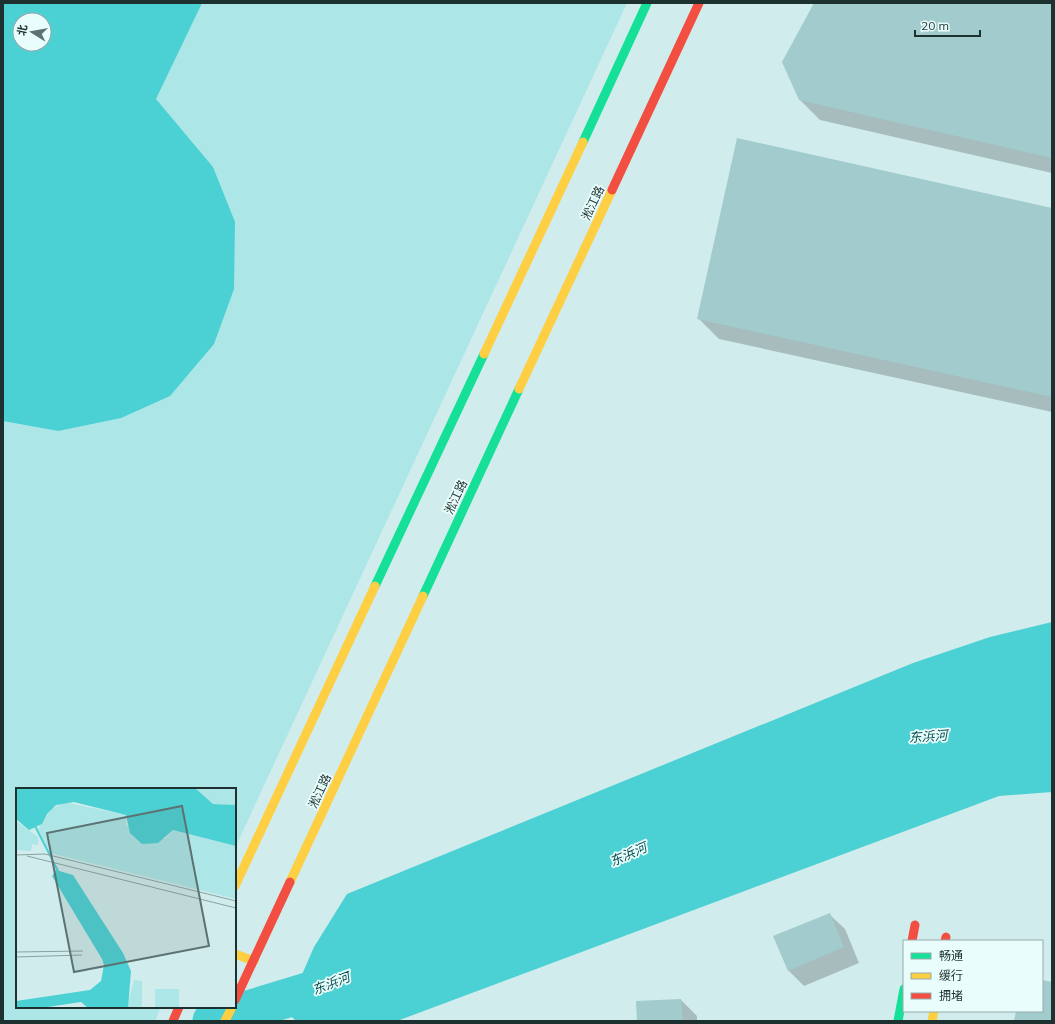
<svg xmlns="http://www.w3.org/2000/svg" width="1055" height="1024" viewBox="0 0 1055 1024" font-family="Mulish,'Noto Sans SC',sans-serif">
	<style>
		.green { fill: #ace6e7 }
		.water { fill: #4bd0d3; fill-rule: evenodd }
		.shadow { fill: #0003 }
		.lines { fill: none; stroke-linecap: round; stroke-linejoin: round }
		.river { stroke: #4bd0d3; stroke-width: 39 }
		.building { fill: #a1cbcc }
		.fast { stroke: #16e098; stroke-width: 9 }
		.slow { stroke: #ffcf43; stroke-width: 9 }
		.jam { stroke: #f24e42; stroke-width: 9 }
		.labels { text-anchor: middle; stroke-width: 3.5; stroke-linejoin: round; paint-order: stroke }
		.street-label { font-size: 12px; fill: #1e3131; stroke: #eafdfd }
		.water-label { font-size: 13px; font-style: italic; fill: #094d4f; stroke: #eafdfd }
		.inset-river { fill: none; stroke: #4bd0d3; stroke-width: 2 }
		.inset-road { fill: none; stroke: #89a1a1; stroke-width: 1 }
		.view { fill: #5d7272; fill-opacity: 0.15; stroke: #5d7272; stroke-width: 2 }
		.inset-edge { fill: none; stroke: #1e3131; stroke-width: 2 }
	</style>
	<rect width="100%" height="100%" fill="#d1ecec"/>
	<polygon class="green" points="201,3 627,3 235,848 235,789 17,789 17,1007 161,1007 155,1021 3,1021 3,421 58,431 213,167 156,99"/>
	<g class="water">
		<path d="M3,3H202L156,99L213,167L235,222L234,289L214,344L170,396L121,418L58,431L3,421ZM20,20H44V44H20Z"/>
		<polygon points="1052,622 1052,792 999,796 397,1021 296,1021 286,1011 314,947 347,894 913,663 990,637"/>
	</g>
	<g class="shadow">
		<polygon points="815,3 1052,3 1052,173 820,120 799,99"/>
		<polygon points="1052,209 1052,412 719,339 698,318"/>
		<polygon points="829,914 845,929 859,963 804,986 788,970"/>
		<polygon points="681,1000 697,1016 697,1021 638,1021 637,1002"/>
	</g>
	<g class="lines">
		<polyline class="river" points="212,1021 324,987 343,978"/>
	</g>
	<g class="building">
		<polygon points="814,3 1052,3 1052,158 799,100 782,62"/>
		<polygon points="737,138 1052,208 1052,397 697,319"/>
		<polygon points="830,913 844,947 788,971 773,936"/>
		<polygon points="1042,980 1052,982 1052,1021 1014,1021 1016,1011 1042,1011"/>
		<polygon points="681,999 683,1021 637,1021 636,1001"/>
	</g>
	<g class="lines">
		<g class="fast">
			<polyline points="583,142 647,3"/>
			<polyline points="375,586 484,354"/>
			<polyline points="423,596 519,389"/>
			<polyline points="898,1021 904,989"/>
		</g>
		<g class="slow">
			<polyline points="484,354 583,142"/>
			<polyline points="519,389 612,190"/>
			<polyline points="290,882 423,596"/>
			<polyline points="235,886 375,586"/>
			<polyline points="235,954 254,961"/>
			<polyline points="225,1021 232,1007"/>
			<polyline points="932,1021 934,1011"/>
		</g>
		<g class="jam">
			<polyline points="612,190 699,3"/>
			<polyline points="912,941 915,925"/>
			<polyline points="945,941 946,937"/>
			<polyline points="235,1000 290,882"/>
			<polyline points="173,1021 179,1007"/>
		</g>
	</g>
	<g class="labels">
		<g class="street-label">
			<text transform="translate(593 203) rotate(-65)" y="4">淞江路</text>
			<text transform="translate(456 497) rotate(-65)" y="4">淞江路</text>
			<text transform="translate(320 791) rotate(-65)" y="4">淞江路</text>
		</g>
		<g class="water-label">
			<text transform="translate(928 736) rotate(-4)" y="5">东浜河</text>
			<text transform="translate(628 854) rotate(-24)" y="5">东浜河</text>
			<text transform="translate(331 983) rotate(-21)" y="5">东浜河</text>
		</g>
	</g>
	<g transform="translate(16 788)">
		<rect width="220" height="220" fill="#d1ecec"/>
		<path d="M179,0H220V17L197,16ZM48,14L110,27V37L149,51L157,42L220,58V111L34,65L22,41L35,22ZM0,33L22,49V57L16,56L15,63L0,62ZM118,192L126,193V220H111ZM139,201H163V220H139Z" fill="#ace6e7"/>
		<path d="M0,0H179L197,16L220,17V58L157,42L142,55L126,56L114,45L110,27L58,14L40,17L31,26L26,36L13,42L0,31ZM40,82L57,87L107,165L115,183L112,220H72L65,214L25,220H0V213L74,202L85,193L88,177L86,171L36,88Z" fill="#4bd0d3"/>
		<path class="inset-river" d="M17,34L45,89"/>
		<path class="inset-road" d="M0,67L29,66L220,113M11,68L220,120M0,164L67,163M0,169L66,167"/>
		<path class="view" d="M166,18L193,158L58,184L31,45Z"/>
		<rect width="220" height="220" class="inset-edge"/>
	</g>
	<rect width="1055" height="1024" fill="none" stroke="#1e3131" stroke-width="8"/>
	<rect x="903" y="940" width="140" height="72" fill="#eafdfd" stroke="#98abab"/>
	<rect x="911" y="953" width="20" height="6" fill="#16e098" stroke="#98abab"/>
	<text x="939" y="960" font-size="12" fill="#1e3131">畅通</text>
	<rect x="911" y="973" width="20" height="6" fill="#ffcf43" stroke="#98abab"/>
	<text x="939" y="980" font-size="12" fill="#1e3131">缓行</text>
	<rect x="911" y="993" width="20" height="6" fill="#f24e42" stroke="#98abab"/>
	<text x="939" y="1000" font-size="12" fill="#1e3131">拥堵</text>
	<g transform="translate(32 32) rotate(281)"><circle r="19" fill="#eafdfd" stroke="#98abab"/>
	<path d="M0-3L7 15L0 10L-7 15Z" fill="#5d7272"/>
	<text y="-6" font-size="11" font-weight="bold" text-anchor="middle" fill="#1e3131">北</text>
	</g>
	<path d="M915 30v6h65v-6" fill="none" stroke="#1e3131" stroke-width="2"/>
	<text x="921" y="30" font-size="12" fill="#1e3131" stroke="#eafdfd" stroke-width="3" paint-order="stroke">20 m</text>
</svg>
